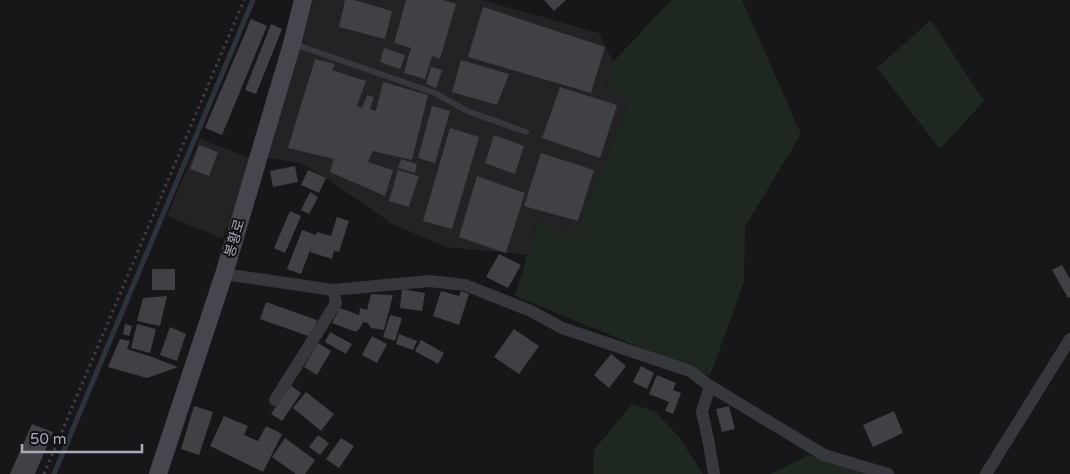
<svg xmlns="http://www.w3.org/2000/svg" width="1070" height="474" viewBox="0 0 1070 474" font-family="'Varela Round','Noto Sans KR',sans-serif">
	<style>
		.built { fill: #232225 }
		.green { fill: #1e2720 }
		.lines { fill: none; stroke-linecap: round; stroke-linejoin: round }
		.stream { stroke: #2c333d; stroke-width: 5 }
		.building { fill: #414045 }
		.path { stroke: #3d3e45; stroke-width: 3; stroke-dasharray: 2.5 4; stroke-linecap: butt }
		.service { stroke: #37373e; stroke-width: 6 }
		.minor { stroke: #37373e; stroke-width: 12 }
		.secondary { stroke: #45464e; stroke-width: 18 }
		.labels { text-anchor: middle; stroke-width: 4; stroke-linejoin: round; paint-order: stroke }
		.street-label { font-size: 14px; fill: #a8abb9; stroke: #121113 }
	</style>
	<rect width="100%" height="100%" fill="#171618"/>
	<g class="built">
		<polygon points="313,0 482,0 599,33 613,62 606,86 628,102 574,235 537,223 527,255 446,247 392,224 331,181 300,163 268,158"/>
		<polygon points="200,139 251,158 223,239 167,216"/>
	</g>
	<g class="green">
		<polygon points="671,0 742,0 801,134 745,227 744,282 710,376 515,296 537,223 574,235 628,103 606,86 613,62"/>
		<polygon points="931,20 984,101 940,149 877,68"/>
		<polygon points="632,404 656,412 678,436 703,474 593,474 594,450"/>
		<polygon points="809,455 871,474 770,474"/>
	</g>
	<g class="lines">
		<polyline class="stream" points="54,474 253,0"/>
	</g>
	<g class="building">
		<polygon points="345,0 354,0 392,11 385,39 339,27"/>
		<polygon points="406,0 443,0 456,4 440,59 432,56 425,79 404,73 411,48 394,43"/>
		<polygon points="544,0 566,0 554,11"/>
		<polygon points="483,7 605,47 591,93 468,57"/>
		<polygon points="251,19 267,26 222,135 205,128"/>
		<polygon points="271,24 282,29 256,94 245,90"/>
		<polygon points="384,48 405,55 400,69 380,62"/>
		<polygon points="315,59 335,64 332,70 366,81 357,106 362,108 367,95 374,97 370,109 376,111 383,82 428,95 412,160 373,151 368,162 393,170 385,196 330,172 334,159 288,148"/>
		<polygon points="461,60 509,74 497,105 452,92"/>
		<polygon points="431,67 442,70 436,88 426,84"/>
		<polygon points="560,87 617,105 600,158 542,138"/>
		<polygon points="432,106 450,111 435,163 418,158"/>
		<polygon points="450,128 479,137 452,229 423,221"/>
		<polygon points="494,135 524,146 515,174 485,163"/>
		<polygon points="199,145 218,152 209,176 190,169"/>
		<polygon points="541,153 594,170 578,221 524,206"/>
		<polygon points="401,159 417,164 415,173 398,168"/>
		<polygon points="295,166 298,182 273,187 270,171"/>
		<polygon points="308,170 326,178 319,193 301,185"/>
		<polygon points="398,170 419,176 409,207 389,201"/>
		<polygon points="477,176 525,193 506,253 459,237"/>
		<polygon points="310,192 318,197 309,214 301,210"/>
		<polygon points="290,211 301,216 285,253 274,248"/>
		<polygon points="337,217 349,221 339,252 334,251 332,259 310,252 314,240 301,274 287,269 302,230 316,235 317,232 331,236"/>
		<polygon points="499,254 521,265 508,288 486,277"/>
		<polygon points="1062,265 1070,279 1070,297 1068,298 1052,270"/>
		<rect x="152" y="269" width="23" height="21"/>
		<polygon points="402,289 425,293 422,311 400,308"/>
		<polygon points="441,291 459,296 461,291 469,294 459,325 433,316"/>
		<polygon points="371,294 393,295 384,330 371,328 368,323 363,322 360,328 356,332 332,323 340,308 359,315 360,308 367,310"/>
		<polygon points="167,296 160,326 137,321 143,298"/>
		<polygon points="266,302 317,320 311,337 260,319"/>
		<polygon points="390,315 402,318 395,341 383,337"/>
		<polygon points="125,324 132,326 129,336 123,334"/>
		<polygon points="137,324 156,329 150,353 131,348"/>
		<polygon points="170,327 186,334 177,361 160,355"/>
		<polygon points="514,329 539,346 519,374 494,357"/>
		<polygon points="330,332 352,344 346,354 325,342"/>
		<polygon points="399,334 417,341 413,350 396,344"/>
		<polygon points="372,336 387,344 377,363 362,355"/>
		<polygon points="120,339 130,341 127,349 152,357 178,367 147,378 108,367"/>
		<polygon points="421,340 444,353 438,364 415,351"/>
		<polygon points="318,343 331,351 317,375 304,367"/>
		<polygon points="611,354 626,366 609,388 594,375"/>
		<polygon points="641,366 654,373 647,389 633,382"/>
		<polygon points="657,375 676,383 673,390 681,393 673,414 665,411 669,402 649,394"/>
		<polygon points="290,385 301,393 282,421 271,414"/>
		<polygon points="306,392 334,414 321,431 293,408"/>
		<polygon points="194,406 213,412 199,455 181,449"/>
		<polygon points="729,406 735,429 722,432 716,409"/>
		<polygon points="894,411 903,433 873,447 863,425"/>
		<polygon points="224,416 248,426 244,435 258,441 266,426 282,434 263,472 210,446"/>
		<polygon points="32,424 53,432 35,474 10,474"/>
		<polygon points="318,435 329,443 320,455 309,447"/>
		<polygon points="285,438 315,460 305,474 296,474 272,457"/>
		<polygon points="341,438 354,446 339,468 326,459"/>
	</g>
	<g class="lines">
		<polyline class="path" points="44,474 244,0"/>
		<polyline class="service" points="294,44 435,93 467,111 526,132"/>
		<g class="minor">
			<polyline points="224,274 333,290 429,281 465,285 531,311 562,328 690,371 710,386 824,455 888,474"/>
			<polyline points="710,386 702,411 709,444 714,474"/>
			<polyline points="275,400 336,303 333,290"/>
			<polyline points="986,474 1070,339"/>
		</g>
		<polyline class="secondary" points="158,474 224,274 292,44 303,0"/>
	</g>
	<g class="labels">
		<g class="street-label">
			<text transform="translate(234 238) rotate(-73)" y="5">봉황로</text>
		</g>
	</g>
	<path d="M22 444v8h120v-8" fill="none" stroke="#a8abb9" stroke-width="2.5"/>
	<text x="30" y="444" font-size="15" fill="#a8abb9" stroke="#121113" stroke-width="4" paint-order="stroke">50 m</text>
</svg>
